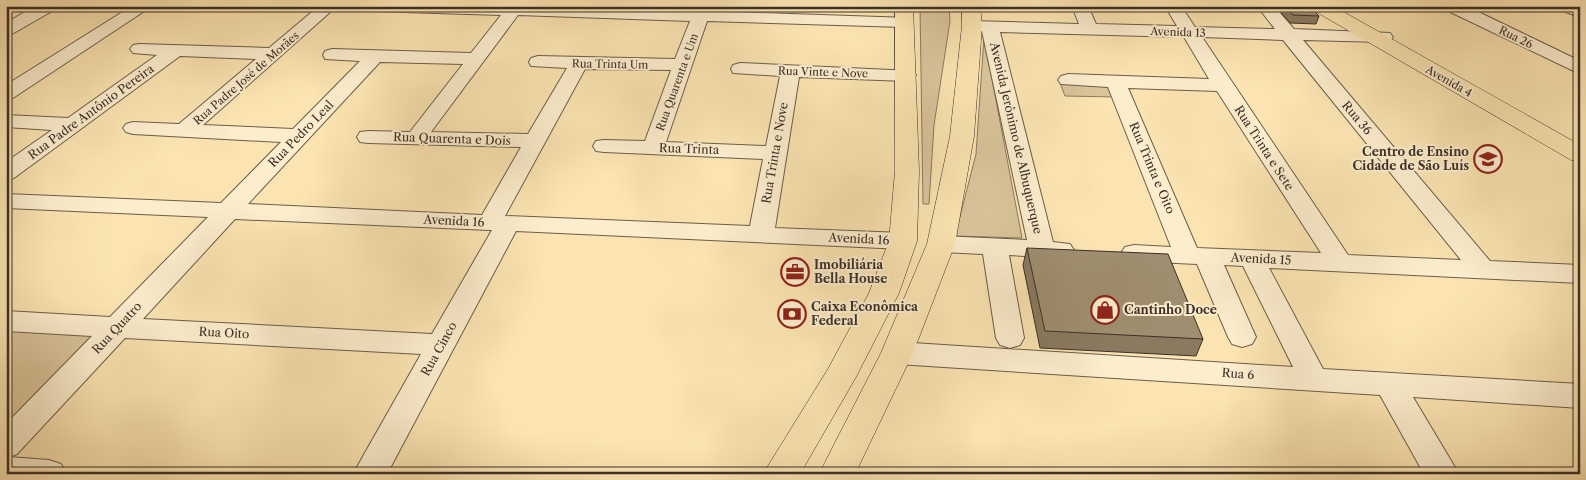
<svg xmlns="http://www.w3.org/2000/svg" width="1586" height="480" viewBox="0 0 1586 480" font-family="'Libre Caslon Text',serif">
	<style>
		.green { fill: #dac59b; stroke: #8a7a62 }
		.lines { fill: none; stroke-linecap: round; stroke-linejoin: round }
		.minor-casing { stroke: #6b5d4a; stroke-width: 2 }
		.major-casing { stroke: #3b3028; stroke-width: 1 }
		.minor { fill: #fcedcd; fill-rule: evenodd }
		.major { fill: #fbe4b2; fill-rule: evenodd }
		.wall { fill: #897a60; stroke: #3b3028 }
		.building { fill: #9f8e70; stroke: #3b3028 }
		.labels { text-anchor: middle; stroke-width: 4; stroke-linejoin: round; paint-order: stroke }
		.far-street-label { font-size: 11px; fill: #3b3028; stroke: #fcedcd }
		.street-label { font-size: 12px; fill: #3b3028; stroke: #fcedcd }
		.poi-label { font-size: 12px; font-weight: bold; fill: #3b3028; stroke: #fcedcd; text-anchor: start }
	</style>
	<rect width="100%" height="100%" fill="#fbe4b2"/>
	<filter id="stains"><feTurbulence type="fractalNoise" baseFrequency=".004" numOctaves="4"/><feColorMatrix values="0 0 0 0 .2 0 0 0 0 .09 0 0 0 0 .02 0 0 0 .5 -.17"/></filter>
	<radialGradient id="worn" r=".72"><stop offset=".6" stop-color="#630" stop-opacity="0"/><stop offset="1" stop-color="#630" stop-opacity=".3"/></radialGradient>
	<g class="green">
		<polygon points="920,6 949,6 950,21 934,125 929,204 923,204"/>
		<polygon points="984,37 1022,238 955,236 976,154"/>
		<polygon points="1060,83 1111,84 1117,97 1065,96"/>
		<polygon points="6,328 103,333 6,433"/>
	</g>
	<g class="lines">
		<defs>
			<g id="minor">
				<polygon points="35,6 56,6 54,10 12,34 6,35 6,23"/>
				<polygon points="132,6 152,6 13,98 6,100 6,85"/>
				<path d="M319,6H337L203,125L293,129L360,61L325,59L323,55L325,51L332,49L471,53L501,15L370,11L364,10L362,6H547L910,18L913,22L910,26L904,27L707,21L666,142L766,146L780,76L733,73L731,69L733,65L740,63L913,71L916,75L913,79L906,81L799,77L775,228L903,233L912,235L916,241L912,247L903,249L516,231L387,474H353L421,354L125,338L17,454L9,457L49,460L61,464L66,474H6V424L92,336L6,331V311L110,317L208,217L6,208V194L221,203L281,142L133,134L126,132L123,128L126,124L133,122L179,124L256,59L180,56L14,178L6,180V162L52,130L6,127V115L68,118L157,55L133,53L130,49L133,45L139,44L269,48ZM518,15L690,21L675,59L538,56L531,58L529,62L531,66L567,68L528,134L431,132ZM380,62L463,64L410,132L368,131L360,132L357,137L360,142L368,143L521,147L482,215L248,204ZM585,69L671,70L645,141L604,140L596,141L593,146L596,151L604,152L763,159L750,226L505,216ZM235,219L489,230H492L432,334L143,319Z"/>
				<path d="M1072,6H1088L1096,24L1177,26L1165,6H1181L1195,27L1275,29L1257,6H1274L1294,29L1390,33L1393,37L1390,41L1384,42L1303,40L1490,261L1580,265V283L1269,268L1323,369L1580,384V408L1413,397L1459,474H1424L1380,395L897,364L887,361L882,353L887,345L897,342L1293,367L1243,266L1224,265L1256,337L1252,344L1242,347L1232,344L1228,337L1197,264L1134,261L1125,259L1121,253L1125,247L1134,245L1171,247L1108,87L1061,84L1058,80L1061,76L1068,74L1209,79L1184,37L1000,32L1053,242L1070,244L1074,250L1070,256L1061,258L1009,255L1024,338L1020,345L1010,348L1000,345L996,338L983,254L941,252L932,250L928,244L932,238L941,236L1027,240L982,31L966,30L963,26L966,22L972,21L1079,24ZM1202,37L1283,40L1461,260L1348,255ZM1128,88L1217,91L1321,253L1197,248Z"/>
				<polygon points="1444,6 1466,6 1580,61 1580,74 1446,10"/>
				<polygon points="1558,6 1580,6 1580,17 1560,10"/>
			</g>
			<g id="major">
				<polygon points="895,6 913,6 919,171 917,241 899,293 856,377 800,474 763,474 828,369 869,293 889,241 895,171"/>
				<polygon points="962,6 980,6 982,26 974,136 955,244 913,353 855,474 819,474 881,353 927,244 950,136 962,26"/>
				<polygon points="1310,6 1333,6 1580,145 1580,162 1571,160 1313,10"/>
			</g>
		</defs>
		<use href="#minor" class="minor-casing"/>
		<use href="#major" class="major-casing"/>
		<use href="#minor" class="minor"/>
		<use href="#major" class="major"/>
	</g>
	<g class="wall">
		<polygon points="1275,6 1309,6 1319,16 1316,24 1290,23"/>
		<polygon points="1027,248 1203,339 1196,356 1040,348 1023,265"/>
	</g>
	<g class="building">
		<polygon points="1285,6 1309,6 1319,16 1293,15"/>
		<polygon points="1027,248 1168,254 1203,339 1045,331"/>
	</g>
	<defs>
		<symbol id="school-ring" viewBox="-11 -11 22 22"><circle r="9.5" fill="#fcedcd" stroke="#8f2418" stroke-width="1.5"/><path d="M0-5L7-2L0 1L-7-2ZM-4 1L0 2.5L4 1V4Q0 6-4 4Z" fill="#8f2418"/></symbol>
		<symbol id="office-ring" viewBox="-11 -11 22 22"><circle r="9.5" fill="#fcedcd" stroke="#8f2418" stroke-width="1.5"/><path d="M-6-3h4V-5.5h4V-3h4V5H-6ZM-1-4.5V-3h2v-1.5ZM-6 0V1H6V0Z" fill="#8f2418"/></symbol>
		<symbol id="shop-ring" viewBox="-11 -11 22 22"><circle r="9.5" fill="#fcedcd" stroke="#8f2418" stroke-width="1.5"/><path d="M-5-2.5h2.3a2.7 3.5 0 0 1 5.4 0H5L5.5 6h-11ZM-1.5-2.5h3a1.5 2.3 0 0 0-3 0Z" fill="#8f2418"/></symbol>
		<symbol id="bank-ring" viewBox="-11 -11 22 22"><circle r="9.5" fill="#fcedcd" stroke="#8f2418" stroke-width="1.5"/><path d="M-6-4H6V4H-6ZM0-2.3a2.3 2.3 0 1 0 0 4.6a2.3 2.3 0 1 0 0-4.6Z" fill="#8f2418"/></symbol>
	</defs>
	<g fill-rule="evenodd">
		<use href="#school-ring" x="1472" y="143" width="32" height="32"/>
		<use href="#office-ring" x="779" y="256" width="32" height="32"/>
		<use href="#shop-ring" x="1089" y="294" width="32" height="32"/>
		<use href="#bank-ring" x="776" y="298" width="32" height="32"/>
	</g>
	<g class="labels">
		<g class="far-street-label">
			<text transform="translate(1178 32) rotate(2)" y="4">Avenida 13</text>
			<text transform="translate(1516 37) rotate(26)" y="4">Rua 26</text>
			<text transform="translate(610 64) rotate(1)" y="4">Rua Trinta Um</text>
			<text transform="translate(823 72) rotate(2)" y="4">Rua Vinte e Nove</text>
			<text transform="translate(246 78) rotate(-41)" y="4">Rua Padre José de Morães</text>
			<text transform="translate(1449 81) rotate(30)" y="4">Avenida 4</text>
			<text transform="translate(677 82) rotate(-70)" y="4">Rua Quarenta e Um</text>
		</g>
		<g class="street-label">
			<text transform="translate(91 112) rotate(-36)" y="4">Rua Padre Antônio Pereira</text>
			<text transform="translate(1357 118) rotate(50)" y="4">Rua 36</text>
			<text transform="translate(301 134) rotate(-46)" y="4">Rua Pedro Leal</text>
			<text transform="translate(1016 138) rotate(77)" y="4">Avenida Jerônimo de Albuquerque</text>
			<text transform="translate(452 139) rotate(2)" y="4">Rua Quarenta e Dois</text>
			<text transform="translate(1264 148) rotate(57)" y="4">Rua Trinta e Sete</text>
			<text transform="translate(689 149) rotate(2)" y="4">Rua Trinta</text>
			<text transform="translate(775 153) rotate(-80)" y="4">Rua Trinta e Nove</text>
			<text transform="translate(1152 168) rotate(67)" y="4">Rua Trinta e Oito</text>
			<text transform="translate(454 221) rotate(3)" y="4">Avenida 16</text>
			<text transform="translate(859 239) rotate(3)" y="4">Avenida 16</text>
			<text transform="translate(1261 259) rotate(3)" y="4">Avenida 15</text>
			<text transform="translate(117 328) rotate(-47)" y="4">Rua Quatro</text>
			<text transform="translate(224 333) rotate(3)" y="4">Rua Oito</text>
			<text transform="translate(439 349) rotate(-61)" y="4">Rua Cinco</text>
			<text transform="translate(1238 374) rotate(4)" y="4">Rua 6</text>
		</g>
		<g class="poi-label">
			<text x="1469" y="156" text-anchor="end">Centro de Ensino<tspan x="1469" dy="14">Cidade de São Luís</tspan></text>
			<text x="814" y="269">Imobiliária<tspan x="814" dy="14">Bella House</tspan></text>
			<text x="811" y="311">Caixa Econômica<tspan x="811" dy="14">Federal</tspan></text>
			<text x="1124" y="314">Cantinho Doce</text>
		</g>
	</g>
	<rect width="1586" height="480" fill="none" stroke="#fbe4b2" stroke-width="25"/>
	<rect x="8" y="8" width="1571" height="465" fill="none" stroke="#3b3028" stroke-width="2.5"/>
	<rect x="12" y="12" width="1561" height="455" fill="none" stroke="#3b3028"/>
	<rect width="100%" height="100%" filter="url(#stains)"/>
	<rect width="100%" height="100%" fill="url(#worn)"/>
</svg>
